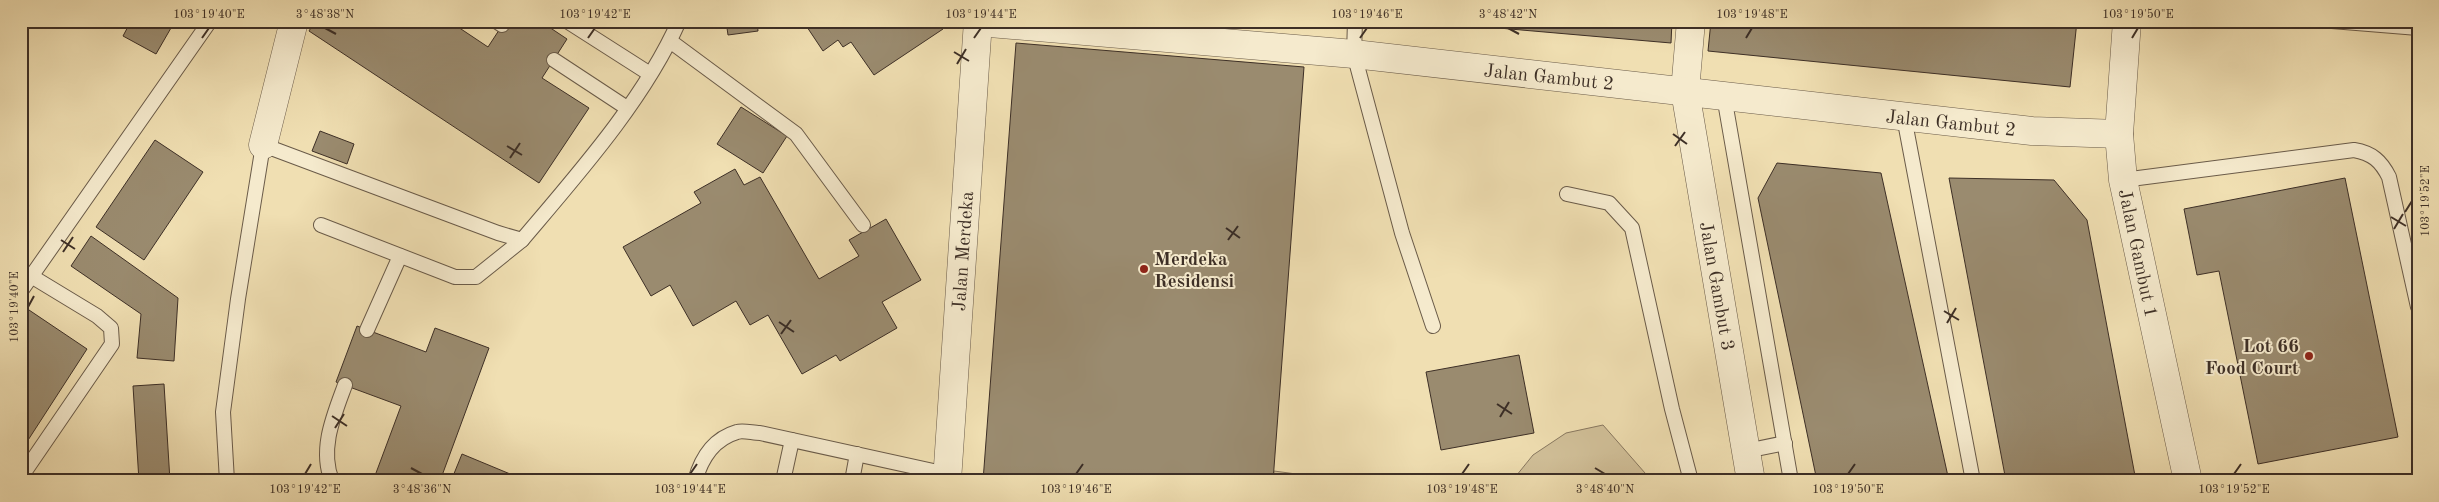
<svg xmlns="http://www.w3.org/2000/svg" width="2439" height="502" viewBox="0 0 2439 502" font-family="'Old Standard TT',serif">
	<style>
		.green { fill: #d2c19a; stroke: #887860 }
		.building { fill: #9a8b6f; stroke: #3d2f26 }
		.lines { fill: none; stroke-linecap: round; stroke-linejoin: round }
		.service-casing { stroke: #6a5b49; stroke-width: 16 }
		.minor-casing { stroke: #6a5b49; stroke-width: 29 }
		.service { stroke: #f5eacd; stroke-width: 14 }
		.minor { stroke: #f5eacd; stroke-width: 28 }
		.ticks { fill: none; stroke: #3d2f26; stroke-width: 2 }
		.poi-dot { fill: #8f2418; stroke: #f5eacd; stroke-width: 2 }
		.labels { text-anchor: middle; stroke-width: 4; stroke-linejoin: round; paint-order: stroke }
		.street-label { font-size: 19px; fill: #3d2f26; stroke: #f5eacd }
		.poi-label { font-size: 19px; font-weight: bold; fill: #3d2f26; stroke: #f5eacd; text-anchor: start }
		.neatline { fill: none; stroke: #3d2f26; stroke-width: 2 }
		.ticks-label { font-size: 12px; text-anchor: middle; fill: #3d2f26 }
	</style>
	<rect width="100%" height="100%" fill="#f0dfb2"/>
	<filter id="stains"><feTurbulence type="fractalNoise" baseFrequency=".004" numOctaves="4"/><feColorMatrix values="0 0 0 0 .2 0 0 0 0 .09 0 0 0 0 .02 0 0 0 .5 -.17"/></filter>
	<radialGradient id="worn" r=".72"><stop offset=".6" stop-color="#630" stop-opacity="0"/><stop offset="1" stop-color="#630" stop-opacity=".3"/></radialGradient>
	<g class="green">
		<polygon points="1603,425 1652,481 1512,481 1533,455 1566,433"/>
		<polygon points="1274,471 1348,481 1273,481"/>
	</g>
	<g class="building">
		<polygon points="131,21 175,21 156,54 123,36"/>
		<polygon points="315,21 449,21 488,47 505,21 540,21 567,39 542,78 589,108 539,183 309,31"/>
		<polygon points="726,21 757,21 758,31 728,35"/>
		<polygon points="816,21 937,21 943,29 874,75 851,42 843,47 838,40 823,51 807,27"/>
		<polygon points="1418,21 1672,21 1671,43"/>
		<polygon points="1711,21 2077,21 2070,87 1708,51"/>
		<polygon points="1016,43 1304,67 1273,481 983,481"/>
		<polygon points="741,107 787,136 763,173 717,144"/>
		<polygon points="320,131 354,144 347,164 312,151"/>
		<polygon points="155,140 203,172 144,260 96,227"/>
		<polygon points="1777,163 1881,173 1949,481 1817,481 1758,198"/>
		<polygon points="735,169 744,185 760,177 819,279 859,256 849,240 886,219 921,280 882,302 897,328 840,361 836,355 802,374 768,315 750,325 736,301 693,326 670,285 651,296 623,247 701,203 694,192"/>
		<polygon points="1949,178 2054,180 2087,220 2136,481 2006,481"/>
		<polygon points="2345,178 2398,437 2258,464 2219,271 2197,275 2184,209"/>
		<polygon points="2418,226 2418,250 2413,227"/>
		<polygon points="91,236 178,298 174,361 137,358 141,314 71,266"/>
		<polygon points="29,310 87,349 21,451 21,322"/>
		<polygon points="357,326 426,352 435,328 489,348 440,481 373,481 401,406 336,382"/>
		<polygon points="1519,355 1534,433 1441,450 1426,372"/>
		<polygon points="164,384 170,481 139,481 133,386"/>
		<polygon points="462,454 527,481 451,481"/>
	</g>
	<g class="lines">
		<defs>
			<g id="service">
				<polyline points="496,21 502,25"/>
				<polyline points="567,21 650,74"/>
				<polyline points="1355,21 1354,54 1402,233 1433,326"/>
				<polyline points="2332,21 2418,28"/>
				<polyline points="670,41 796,134 863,225"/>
				<polyline points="554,60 627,108"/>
				<polyline points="1724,96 1791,481"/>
				<polyline points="1904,117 1973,481"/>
				<path d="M2123,180L2354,150C2372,153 2381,161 2389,177L2418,307"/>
				<polyline points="1567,194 1609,203 1632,228 1672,409 1691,481"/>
				<polyline points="321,225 455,277 476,277 522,240"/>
				<polyline points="21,291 210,21"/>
				<polyline points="367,330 400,256"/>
				<polyline points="1746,451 1785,443"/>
				<polyline points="21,477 112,344 111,328 97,316 31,276"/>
				<path d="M227,481L223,412L238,299L263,145L498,233L522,240C577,175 644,100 679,21"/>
				<path d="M332,481C319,449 334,415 345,385"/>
				<path d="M695,481C701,459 713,439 737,432C743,430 753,433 760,433L947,474"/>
				<polyline points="783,481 792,440"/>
				<polyline points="852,481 857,454"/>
			</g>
			<g id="minor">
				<polyline points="1691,21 1685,91 1751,481"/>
				<polyline points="2127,21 2119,134 2123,180 2188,481"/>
				<polyline points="978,22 1354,54 2032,131 2119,134"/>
				<polyline points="263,145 294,21"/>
				<polyline points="947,481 978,21"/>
			</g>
		</defs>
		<use href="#service" class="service-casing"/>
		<use href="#minor" class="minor-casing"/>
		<use href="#service" class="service"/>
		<use href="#minor" class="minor"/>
	</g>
	<path class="ticks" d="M325,28L336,34M1508,28L1519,34M202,38L209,28M588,38L595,28M974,38L981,28M1360,38L1367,28M1746,38L1752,28M2132,38L2138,28M954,52L969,61M957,64L966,49M1673,134L1687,144M507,146L522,155M1675,146L1685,132M510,158L520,143M2405,212L2412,201M2391,217L2406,226M1226,228L1240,238M2394,229L2403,214M61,240L75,249M1228,240L1238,226M63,252L73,237M28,307L34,296M1944,311L1959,320M779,322L794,332M1947,323L1956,308M781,334L791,320M1497,404L1512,414M332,416L347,426M1500,417L1509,402M335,428L344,414M411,468L422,474M1595,468L1605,474M305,474L311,464M690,474L697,464M1076,474L1083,464M1462,474L1469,464M1848,474L1855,464M2234,474L2241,464"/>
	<g class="poi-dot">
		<circle cx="1144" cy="269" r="5"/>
		<circle cx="2309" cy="356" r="5"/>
	</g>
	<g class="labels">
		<g class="street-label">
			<text transform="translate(1549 76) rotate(6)" y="7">Jalan Gambut 2</text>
			<text transform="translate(1951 122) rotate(6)" y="7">Jalan Gambut 2</text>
			<text transform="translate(962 251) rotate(-86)" y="7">Jalan Merdeka</text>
			<text transform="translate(2139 253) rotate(78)" y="7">Jalan Gambut 1</text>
			<text transform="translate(1718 286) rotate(80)" y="7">Jalan Gambut 3</text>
		</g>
		<g class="poi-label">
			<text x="1154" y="265">Merdeka<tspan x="1154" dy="22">Residensi</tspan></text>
			<text x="2299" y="352" text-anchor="end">Lot 66<tspan x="2299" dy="22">Food Court</tspan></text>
		</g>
	</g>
	<rect width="2439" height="502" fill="none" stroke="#f0dfb2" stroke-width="55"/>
	<rect x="28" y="28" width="2384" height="446" class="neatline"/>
	<g class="ticks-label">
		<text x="209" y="18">103°19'40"E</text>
		<text x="325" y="18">3°48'38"N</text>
		<text x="595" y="18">103°19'42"E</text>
		<text x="981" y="18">103°19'44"E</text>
		<text x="1367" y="18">103°19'46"E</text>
		<text x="1508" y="18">3°48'42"N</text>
		<text x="1752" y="18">103°19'48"E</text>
		<text x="2138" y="18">103°19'50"E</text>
		<text transform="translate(2425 201) rotate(-90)" y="4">103°19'52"E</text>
		<text transform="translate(14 307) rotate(-90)" y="4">103°19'40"E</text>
		<text x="305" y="493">103°19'42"E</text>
		<text x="422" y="493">3°48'36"N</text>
		<text x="690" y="493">103°19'44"E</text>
		<text x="1076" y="493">103°19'46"E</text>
		<text x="1462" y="493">103°19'48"E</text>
		<text x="1605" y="493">3°48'40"N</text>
		<text x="1848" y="493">103°19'50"E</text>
		<text x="2234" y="493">103°19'52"E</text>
	</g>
	<rect width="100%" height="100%" filter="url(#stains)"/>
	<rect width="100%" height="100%" fill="url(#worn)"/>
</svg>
